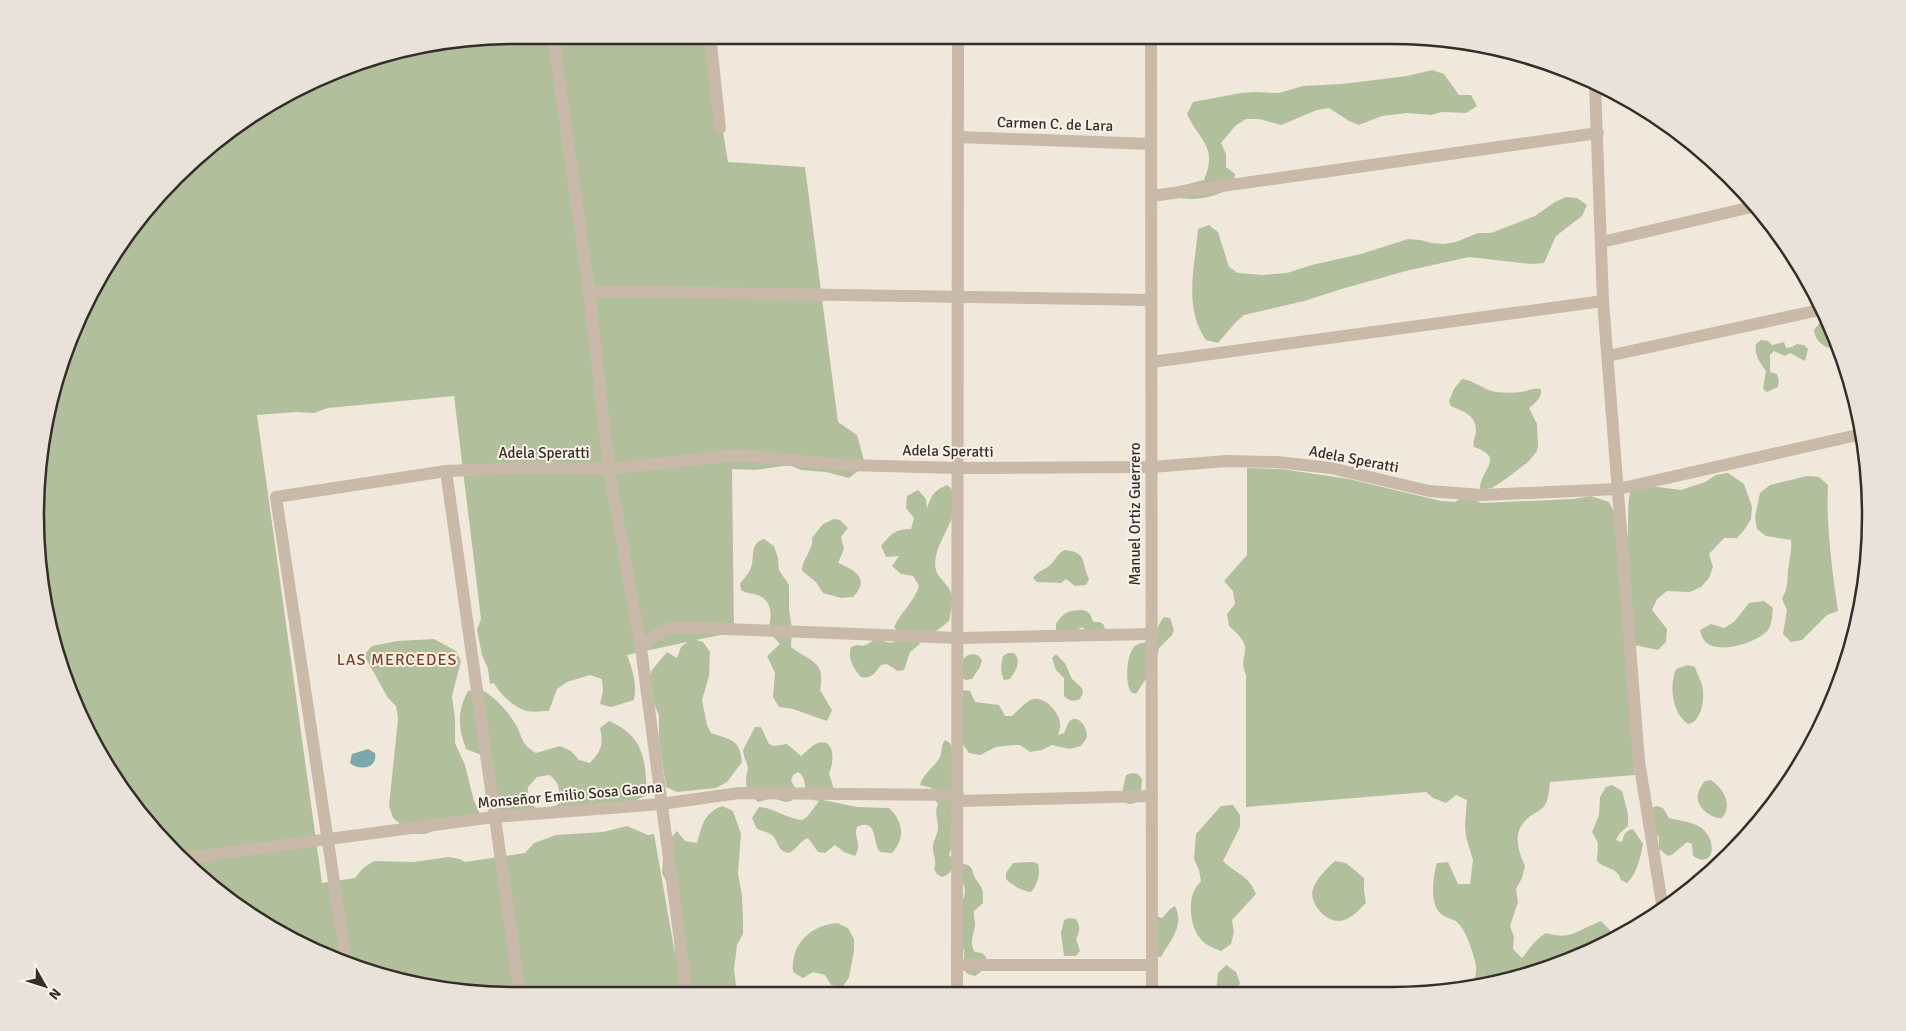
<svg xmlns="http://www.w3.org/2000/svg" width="1906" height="1031" viewBox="0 0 1906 1031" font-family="Signika,sans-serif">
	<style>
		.green { fill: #b1bf9c; fill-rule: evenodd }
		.water { fill: #7ca7ac }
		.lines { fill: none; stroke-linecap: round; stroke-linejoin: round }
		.street { stroke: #c8b9a8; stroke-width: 12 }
		.labels { text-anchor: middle; stroke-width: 4; stroke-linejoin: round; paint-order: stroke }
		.street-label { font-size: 15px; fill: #352d28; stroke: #f9f2e8 }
		.neighbourhood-label { font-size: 16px; letter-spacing: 1px; fill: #814125; stroke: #f9f2e8 }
		.rim { fill: none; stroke: #352d28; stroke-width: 2.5 }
	</style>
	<rect width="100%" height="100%" fill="#f1e8dc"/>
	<g class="green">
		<path d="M516,35H707L728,162L805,167L838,422L857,435L864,460L858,471L849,478L826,472L801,470L790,465L755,470L732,469L734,632L696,640L703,642L710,652L709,676L702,700L707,725L711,733C731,740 740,739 742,762L727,782L716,788L677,792L666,787L659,739V715L654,704L648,681L652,670L667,652L677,658L681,647L687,642L627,655C633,671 637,683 634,700L611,707L600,704L603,691L602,679L590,675L567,682L557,689L549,711C541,711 531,713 524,710C514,707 499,693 494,683L490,684L488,669L482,655L477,630L481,619L454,396L328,408L314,413L296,412L257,415L322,883L355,878L363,868L374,861L413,862L449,857L460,859L465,862L525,853L534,843L556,835L603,832L627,826L648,835L654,834L675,954L673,895L662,873L664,850L669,840L677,831L685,841L697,843C703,824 703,814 722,806L733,811L741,834L738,873L742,896L743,921V934L737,945L734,969L737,994L484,995L391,980L276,932L154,833L72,700L36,547L51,391L116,249L223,134L361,61Z"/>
		<path d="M1432,70L1444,74L1459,95H1471L1477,106L1466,113L1442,112L1431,115L1407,113L1382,116L1359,125L1349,121L1329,108L1317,110L1281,125L1259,119H1246L1235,126L1221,143L1226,154V167L1235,174L1233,187C1215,197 1196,202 1176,197L1180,186L1204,180C1218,146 1200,142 1187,114L1193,102L1241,93L1254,92L1279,93L1303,86L1342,84L1407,76Z"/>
		<path d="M1566,197L1577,198L1587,205L1582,216L1556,236L1544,263L1531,264L1469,257L1406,271L1345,288L1304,301L1244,315L1235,323L1218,343L1206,340C1183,308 1195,266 1198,229L1209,225L1218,232L1229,267L1238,273L1262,275L1287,273L1312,265L1361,254L1408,239L1420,240L1432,243L1444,244L1456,242L1478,233H1491L1535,216L1555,202Z"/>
		<path d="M1827,317L1839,350C1827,349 1815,343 1814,330L1822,320Z"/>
		<path d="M1761,340L1768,341L1772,345L1784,342L1786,348L1792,347L1797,344L1804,345L1808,349L1805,361L1790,353L1785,356L1774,351L1770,355V372L1777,374L1779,381L1778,387L1767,392L1763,389L1766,371C1760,362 1754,355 1756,344Z"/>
		<path d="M1462,379C1475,381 1484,390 1496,392C1504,393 1514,393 1521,392C1529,391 1533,387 1541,389C1542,398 1536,402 1529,408L1537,424L1538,446L1537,451L1528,462L1507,478L1492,488L1480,490C1479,470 1507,458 1474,447C1472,440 1476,437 1476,431C1476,414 1463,412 1451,406L1449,401L1454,389Z"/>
		<path d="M1247,468L1281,469L1349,479L1441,501L1455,502L1465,495L1481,503L1573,499L1590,496L1609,502L1614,512L1635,775L1550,782C1549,789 1549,798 1545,805C1540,812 1533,813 1527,819C1512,832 1518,851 1525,866L1522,878L1516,889L1518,902L1510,926L1514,937L1513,949L1522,958C1530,949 1535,939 1546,933C1572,941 1579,929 1601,921L1610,930L1611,938L1545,970L1471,988C1474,981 1477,973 1476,966C1474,955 1466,930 1458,923C1453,918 1444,918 1439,912C1430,902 1433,875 1437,863L1448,862L1458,884H1470L1473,860L1466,837L1465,825L1467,800L1456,795L1446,803L1433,798L1426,792L1246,807V675C1236,653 1259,651 1229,626L1227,614L1235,604L1233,591L1224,581L1247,555Z"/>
		<path d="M1728,473L1744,484L1752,507L1751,519L1745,529L1737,538H1724L1709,554L1713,567L1709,578L1701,587L1690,592L1667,591L1657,599L1652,610L1667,629L1666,642L1658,650L1634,645L1626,547C1630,527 1626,507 1631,488L1643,485L1681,490L1705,482L1716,475Z"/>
		<path d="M1807,476L1819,477L1828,485C1826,527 1832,569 1838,611L1827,615L1802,640L1791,642L1783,634L1787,610L1782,599C1790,584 1786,579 1789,564C1790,553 1792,552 1791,540L1766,536L1757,529L1755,517L1760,493L1770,485Z"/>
		<path d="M947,485C950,487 953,491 955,494C961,511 939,539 936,556C931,580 950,580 952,597C953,605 950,614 949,621C938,630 931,636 916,637L920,644L910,652L904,670L898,671L887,664L881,665C875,673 872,679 861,677C854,669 847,659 851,647L857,645C867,648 869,642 877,638C889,644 891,645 902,637L894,627C901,612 914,602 919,586L913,576L901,574L892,566L899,556L886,557L881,546C891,534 895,529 911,529L914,518L906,508L907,496L918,490L926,499L927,509C931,496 934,490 947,485Z"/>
		<path d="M834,519L840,520L848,528L841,537L844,549L838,563C855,570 871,579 853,597L841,598L823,593L816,582L802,571C802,559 814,549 812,538L823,524Z"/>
		<path d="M764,539L774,546L778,558L779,570L789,585V610L792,628L791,647C810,662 826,660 820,690L832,710L827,721L793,709L779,707L773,697L775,673L767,656L780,644L768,631C771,619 774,603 760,596C753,593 747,594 741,590L740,584C743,579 748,575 750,570C756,559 748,544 764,539Z"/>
		<path d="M1065,550C1088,552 1081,563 1089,579L1086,585L1075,586L1066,579L1061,583L1037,582L1033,578C1038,571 1044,570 1050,565C1056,560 1057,553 1065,550Z"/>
		<path d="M1764,601L1773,608C1772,614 1772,625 1768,630C1757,643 1716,656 1704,640C1702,638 1701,633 1700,630L1711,624L1724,628L1734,622L1749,603Z"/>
		<path d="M1082,610C1089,611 1091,614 1093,622H1100L1104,625L1105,631H1086L1082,627C1074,633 1066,637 1056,630V624C1063,613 1068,610 1082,610Z"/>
		<path d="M1164,617L1170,618L1174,630L1172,635L1159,648L1155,665L1136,694L1131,692C1125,683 1126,654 1135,646C1140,642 1148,643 1152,638C1158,632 1158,623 1164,617Z"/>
		<polygon points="434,639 456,651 461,661 452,696 455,719 455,743 465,765 474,801 480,814 425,834 413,834 393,818 389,806 398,719 396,706 388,698 364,655 372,646 397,641"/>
		<path d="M1008,653H1014C1022,662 1016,670 1010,679L1004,680C1000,672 1001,664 1003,656Z"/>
		<polygon points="974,654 979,656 982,661 980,667 972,679 966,680 961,677 963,659 968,655"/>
		<path d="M1056,654L1065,663L1072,679L1082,688L1083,693L1080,699C1073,702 1069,701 1064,696V678L1056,670L1052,658Z"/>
		<path d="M1688,665L1695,667C1697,674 1702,682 1703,690C1704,702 1701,722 1688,724C1672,713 1669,686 1676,669Z"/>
		<path d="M480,689C494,696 508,711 516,725C524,740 520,743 536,753L560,746L571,751L579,760L590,763C601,751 604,745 600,728L609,721C645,737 645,759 647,795L636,800L495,815L489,758L466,749C458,728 457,711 468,691ZM549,775C560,782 560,792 559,804C554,806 548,809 543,809C531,810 527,796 528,787L537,777Z"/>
		<path d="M964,690L970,691L975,702L999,705L1005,716H1012C1018,711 1026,701 1033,699C1045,696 1060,713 1060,724C1061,727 1059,732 1058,735L1064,733C1066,730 1067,724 1069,722C1077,712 1087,727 1087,735C1087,739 1083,743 1081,746L1069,749L1052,745L1042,750L1030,752L1020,745H1014L996,747L980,755L969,753L962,743L960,695Z"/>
		<path d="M755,727H761L769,744L774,746L787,744L801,756C806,752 812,745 818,743C836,737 834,764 829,773L834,790L823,800L857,807L889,808C903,821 906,838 892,853L880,852C872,842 878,817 857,827C853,839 863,843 855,856L844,852L835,845L825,853L818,852L808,838C800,841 797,849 789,853C777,851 779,843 773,836C769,832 762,831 757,829L752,818L759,807C774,808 787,819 802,820L807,817L819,801L814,800L806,792C804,783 806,777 798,772L793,775L791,781L797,791L791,801L785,802L773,798L758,802L747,792L746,779L748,767L744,756L743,750Z"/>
		<path d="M945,740L950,743L952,749L955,820L951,825L953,843L949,855L953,859C952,869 952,874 942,877L937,874L934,869C937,862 934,858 933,850C932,841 938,836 938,827C938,819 934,813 938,804L935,800L932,788L920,785C923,774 933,768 939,759C943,752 940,746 945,740Z"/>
		<path d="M1132,773L1138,774L1142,779L1141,790L1138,801C1132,805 1128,805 1122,800V793L1126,775Z"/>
		<path d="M1711,780C1724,789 1733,805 1722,818C1715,818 1712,816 1707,813C1694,803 1696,792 1705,781Z"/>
		<path d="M1612,785L1622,791L1628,814V826L1619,834L1616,840L1622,842C1624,834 1625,831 1633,829L1643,844C1641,856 1636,876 1627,883L1621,880C1617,866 1605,870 1597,861L1598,843L1592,832L1599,815L1600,797L1606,787Z"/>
		<path d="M1233,805L1240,815V827L1223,861C1237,875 1248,874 1256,894L1232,920L1234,932L1231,944L1221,951C1213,948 1205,945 1200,938C1191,928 1188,904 1194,891C1195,888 1199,884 1201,881L1199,870L1194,859L1196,834L1221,806Z"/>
		<path d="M1657,806L1663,808L1669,818C1679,821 1690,821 1700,827C1719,840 1714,870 1693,856L1692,844L1687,842L1673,854L1668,856L1659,849V837L1655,832L1651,808Z"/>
		<path d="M1335,861L1346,863L1364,878V891L1366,903C1360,909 1353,917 1344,920C1329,926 1308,904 1313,889C1316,879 1327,868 1335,861Z"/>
		<path d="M1033,862L1038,864C1041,873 1037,886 1031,892C1023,891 1011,885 1006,879V873L1013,863Z"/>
		<path d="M963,864C975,865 971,873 977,881C984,890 983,891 983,903L974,911C973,916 975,919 975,924C975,934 968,942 975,952L982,953L986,957C987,966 983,971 975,976L968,974L964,970V951L956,921L964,897L965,891L964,885L957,875Z"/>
		<path d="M1175,906C1185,926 1170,941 1161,957L1155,956L1156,916L1162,918L1170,909Z"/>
		<path d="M1069,918L1076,919C1081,927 1080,931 1076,939L1080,951L1076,956H1064L1061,933L1064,920Z"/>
		<path d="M837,923L848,928L854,939V951L849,977L843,987L831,985L825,975L813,972L803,978L793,972C791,944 809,926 837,923Z"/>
		<polygon points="1226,965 1236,972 1240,983 1234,993 1216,993 1218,973"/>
	</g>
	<path class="water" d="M368,749L375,753C378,769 359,771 350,763L352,754Z"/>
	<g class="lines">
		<g class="street">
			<polyline points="553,35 589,291 609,469 641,648 687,994"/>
			<polyline points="710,35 720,128"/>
			<polyline points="1151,36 1152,993"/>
			<polyline points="1595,85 1603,301 1639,761 1663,910"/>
			<polyline points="958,137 1151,144"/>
			<polyline points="1152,196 1598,133"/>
			<polyline points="1602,242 1756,206"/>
			<polyline points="589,291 1151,300"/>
			<polyline points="1608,356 1824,309"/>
			<polyline points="1152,362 1603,301"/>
			<polyline points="446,471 520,995"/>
			<path d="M641,648C652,637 660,630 676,627L958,638L1152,634"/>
			<polyline points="958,801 1152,796"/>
			<polyline points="186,858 494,817 661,804 739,793 958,795"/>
			<polyline points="346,961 276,497 446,471 525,468 609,469 736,455 845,465 958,468 1152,467 1227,461 1277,462 1331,468 1429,491 1482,495 1618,489 1862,434"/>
			<polyline points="957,965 1152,965"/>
			<polyline points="957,993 958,35"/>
		</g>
	</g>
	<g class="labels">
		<g class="street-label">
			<text transform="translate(1055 124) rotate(2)" y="5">Carmen C. de Lara</text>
			<text transform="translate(948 451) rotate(1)" y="5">Adela Speratti</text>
			<text x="544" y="458">Adela Speratti</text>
			<text transform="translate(1354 459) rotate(11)" y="5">Adela Speratti</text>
			<text transform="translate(1135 514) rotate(-90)" y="5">Manuel Ortiz Guerrero</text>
			<text transform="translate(570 795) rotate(-5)" y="5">Monseñor Emilio Sosa Gaona</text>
		</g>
		<g class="neighbourhood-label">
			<text x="397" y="665">LAS MERCEDES</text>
		</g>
	</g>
	<path d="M0 0H1906V1031H0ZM515 44H1391A471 471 0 0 1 1862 515V516A471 471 0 0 1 1391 987H515A471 471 0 0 1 44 516V515A471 471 0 0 1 515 44Z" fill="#e9e2d9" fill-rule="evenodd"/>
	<path class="rim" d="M515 44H1391A471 471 0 0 1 1862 515V516A471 471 0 0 1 1391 987H515A471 471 0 0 1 44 516V515A471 471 0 0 1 515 44Z"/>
	<g transform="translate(45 986) rotate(129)" stroke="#f9f2e8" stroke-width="4" paint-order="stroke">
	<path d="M0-4L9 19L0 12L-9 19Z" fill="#352d28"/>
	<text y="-8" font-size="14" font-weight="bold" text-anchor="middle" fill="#352d28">N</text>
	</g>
</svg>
